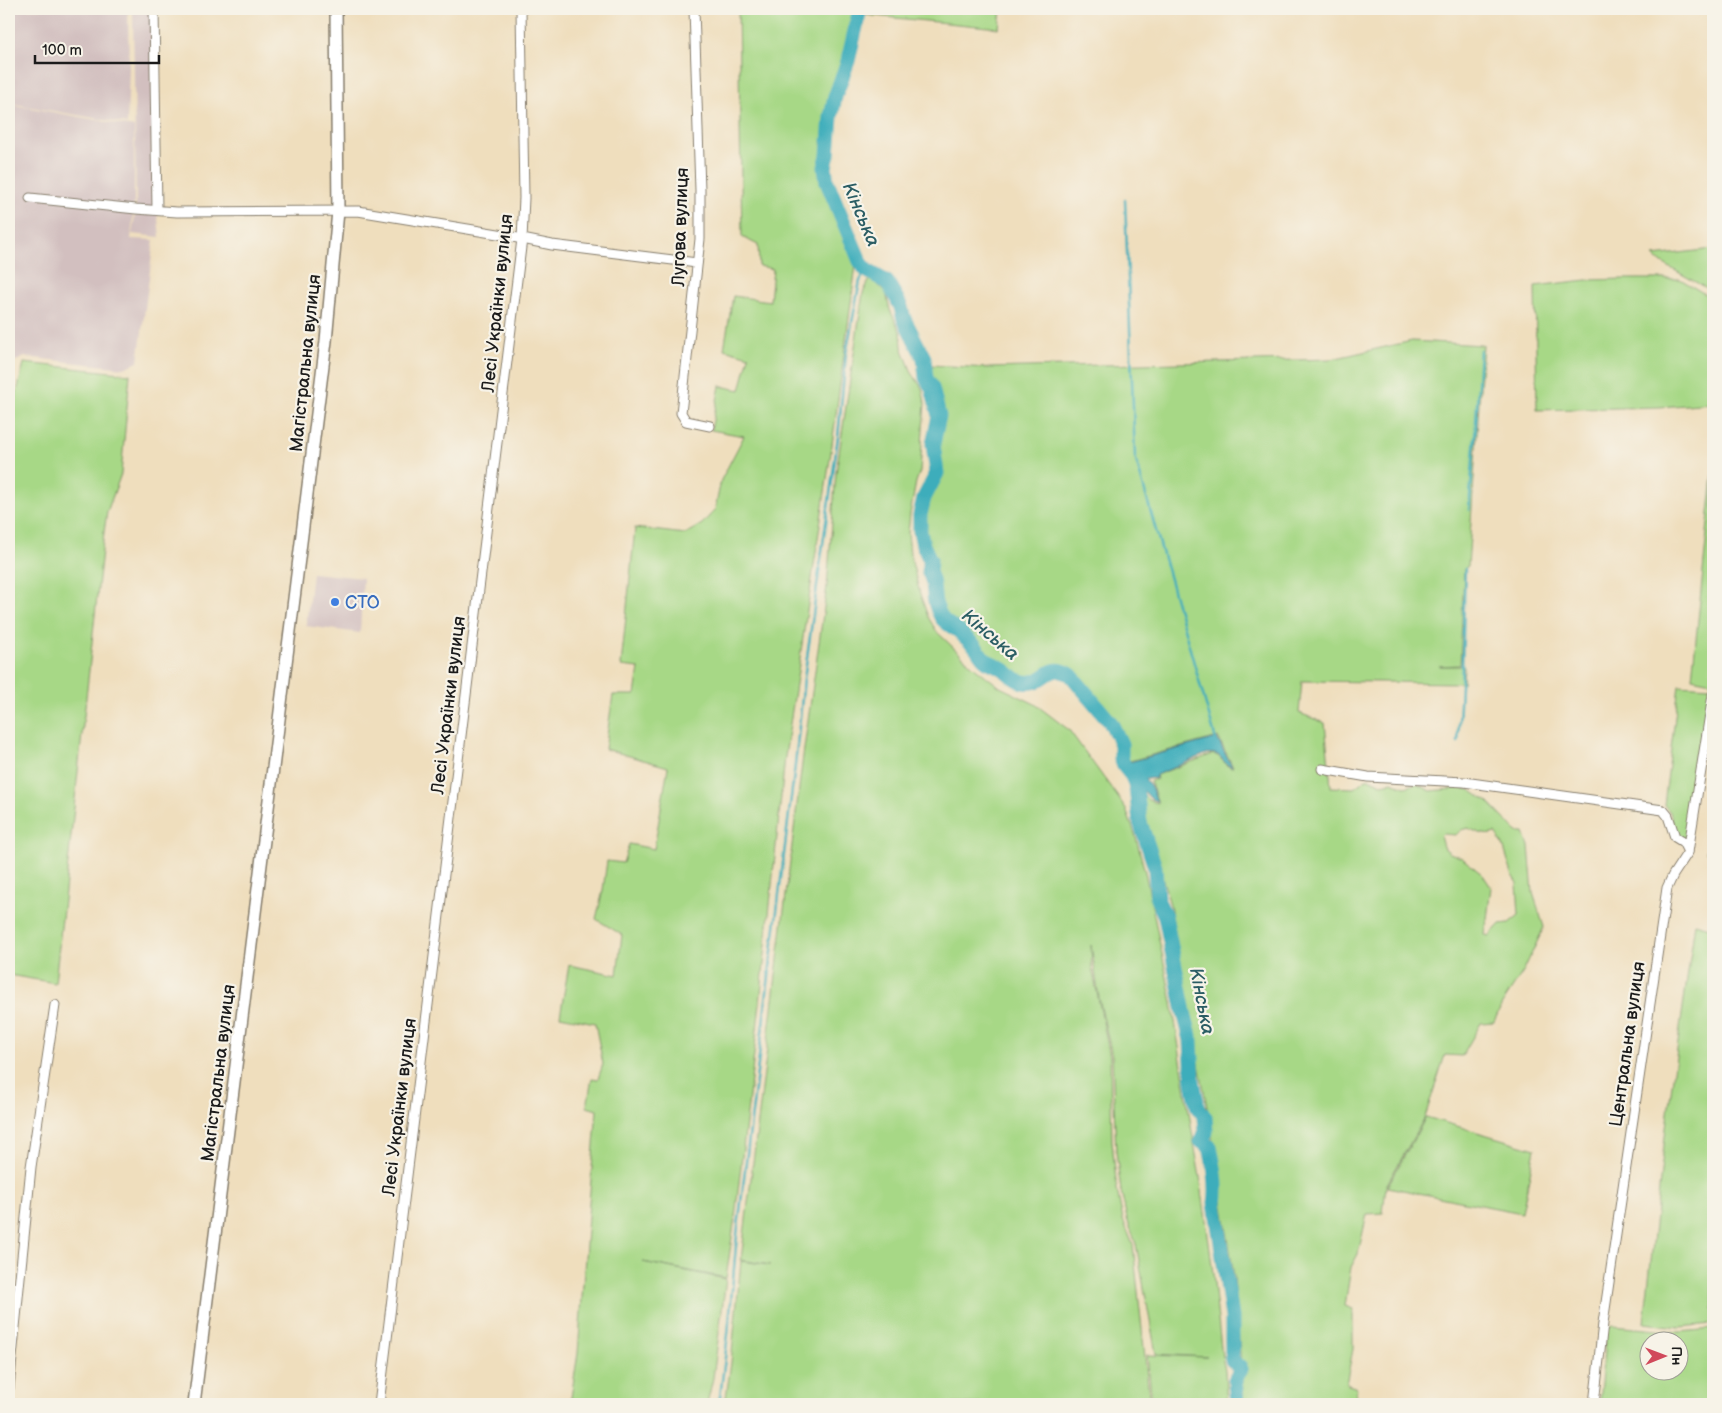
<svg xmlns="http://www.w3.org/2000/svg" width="1722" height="1413" viewBox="0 0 1722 1413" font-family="'Balsamiq Sans',sans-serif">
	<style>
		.industrial { fill: #d2bfbf }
		.green { fill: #a7d886; stroke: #627a51; fill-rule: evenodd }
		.water { fill: #3eadbb; stroke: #2d646c }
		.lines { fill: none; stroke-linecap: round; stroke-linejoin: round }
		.stream { stroke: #3eadbb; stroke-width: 2.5 }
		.river { stroke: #3eadbb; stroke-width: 15 }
		.minor-casing { stroke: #867d6c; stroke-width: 11 }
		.major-casing { stroke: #867d6c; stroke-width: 14 }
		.minor { stroke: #fff; stroke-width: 9 }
		.major { stroke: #fff; stroke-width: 11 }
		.shop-dot { fill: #3f7fe0; stroke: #f7f3e8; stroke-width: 2 }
		.labels { text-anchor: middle; stroke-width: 4.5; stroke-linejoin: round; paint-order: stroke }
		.street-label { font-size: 18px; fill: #1c1c1c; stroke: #f7f3e8 }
		.shop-label { font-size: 18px; fill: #366cbe; stroke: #f7f3e8; text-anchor: start }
		.water-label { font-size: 19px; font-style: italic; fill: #2b5d64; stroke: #f7f3e8 }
	</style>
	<rect width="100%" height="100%" fill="#f7f3e8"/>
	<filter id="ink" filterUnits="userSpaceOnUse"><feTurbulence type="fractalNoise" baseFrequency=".02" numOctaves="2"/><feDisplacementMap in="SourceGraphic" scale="10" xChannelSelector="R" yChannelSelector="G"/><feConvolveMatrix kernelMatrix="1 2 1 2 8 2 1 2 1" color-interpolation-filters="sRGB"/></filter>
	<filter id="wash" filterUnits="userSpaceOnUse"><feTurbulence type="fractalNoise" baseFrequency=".0096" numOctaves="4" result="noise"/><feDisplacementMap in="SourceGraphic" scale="20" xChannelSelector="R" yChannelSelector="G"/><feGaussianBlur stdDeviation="1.12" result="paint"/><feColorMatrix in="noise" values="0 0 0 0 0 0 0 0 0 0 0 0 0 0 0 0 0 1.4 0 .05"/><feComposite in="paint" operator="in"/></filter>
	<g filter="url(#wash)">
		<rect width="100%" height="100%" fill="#efdebd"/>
		<g class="industrial">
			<polygon points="9,9 128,9 129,69 127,124 9,103"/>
			<polygon points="133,9 154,9 157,210 160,237 132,234 136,209"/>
			<polygon points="9,104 134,127 134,205 131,239 154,240 138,362 124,368 25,357 9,364"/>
			<polygon points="312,573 363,578 360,633 306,626"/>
		</g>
		<g class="green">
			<polygon points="738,9 854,9 848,41 827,106 822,143 821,172 828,198 853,254 856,265 831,452 785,757 760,1003 735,1217 726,1278 643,1262 726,1279 713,1378 707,1404 570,1404 578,1353 589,1203 597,1110 587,1107 592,1078 598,1079 603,1064 595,1023 560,1016 569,965 617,975 622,935 596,919 603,890 607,861 623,863 629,844 654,849 668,767 605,749 613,695 635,695 639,668 621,666 635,528 685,534 702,524 715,510 721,480 744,436 711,430 720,386 740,390 749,356 724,349 733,296 770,301 773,269 759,266 758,245 742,237"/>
			<polygon points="866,9 1001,9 999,28 864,15"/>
			<polygon points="1713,249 1713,292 1662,263 1654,256"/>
			<polygon points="870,279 883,289 886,293 890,310 901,333 902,347 912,373 922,388 925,403 920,471 916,482 910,514 908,533 910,554 920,594 928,617 937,632 973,666 1000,687 1035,704 1069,730 1125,807 1135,834 1145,872 1172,1002 1192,1132 1201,1183 1213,1273 1222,1357 1225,1370 1227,1404 1152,1404 1147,1355 1207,1357 1156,1354 1136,1244 1127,1219 1121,1191 1116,1151 1112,1056 1099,998 1091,945 1092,967 1110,1056 1112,1141 1117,1190 1123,1220 1133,1245 1150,1404 725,1404 731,1363 741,1261 770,1265 741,1260 803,756 827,586 836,473 859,320 863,293"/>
			<polygon points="1625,279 1680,279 1713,299 1713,403 1659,407 1537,410 1535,286 1587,280"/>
			<path d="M1412,341L1483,345L1468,566L1464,569L1460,665L1439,666H1464L1463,683L1302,681L1299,713L1325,723L1331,787L1354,788L1366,779H1370L1382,784L1392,782L1405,787L1416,784L1431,791L1461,788L1470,790L1488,802L1515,830L1519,833H1524L1529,846L1533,893L1544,927L1524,970L1502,1004L1494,1022L1481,1023L1462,1056L1445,1055L1425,1117L1386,1186L1383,1213L1367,1214L1358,1254L1351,1267L1345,1306L1353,1309V1349L1346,1384L1357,1388L1354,1404H1244L1234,1276L1210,1124L1170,905L1142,805L1141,791L1148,800L1158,803L1150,781L1157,779L1156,775L1213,754L1218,756L1229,767H1233L1218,737L1126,762L1123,759C1123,754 1125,748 1124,743C1121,724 1074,662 1053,665C1044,666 1037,675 1030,680L1016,676L988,655L943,615L940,609L933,558L925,543L923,520L928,499L942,478L938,442L941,419L929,365L989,368L1332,359ZM1468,828C1477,832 1486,837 1495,833L1503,845L1513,877L1517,883L1519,915L1509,923L1500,924L1489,936L1485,935L1491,887L1483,875L1462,858L1450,853L1443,847L1440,836L1443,834L1456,835L1461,830Z"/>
			<polygon points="24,363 130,374 121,474 107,512 104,532 55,983 9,975 9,424"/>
			<polygon points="1713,475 1713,671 1711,682 1692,678"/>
			<polygon points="1679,685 1710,687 1686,840 1676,833 1670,812 1664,805"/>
			<polygon points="1713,807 1713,854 1706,852"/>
			<polygon points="1695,923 1713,928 1713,1324 1680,1327 1644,1323 1666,1127"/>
			<polygon points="1426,1117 1535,1149 1522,1213 1387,1187"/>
			<path d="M1612,1326L1680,1332L1713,1329V1404H1599L1606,1330ZM1650,1340H1680V1370H1650Z"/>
		</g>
		<path class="water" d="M1217,738L1232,767C1219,762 1224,751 1206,754L1156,775V778L1145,779L1150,785L1157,801L1151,799L1141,788L1140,793L1134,794C1132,789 1133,786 1132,780C1130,774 1124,770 1122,764Z"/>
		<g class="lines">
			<g class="stream">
				<polyline points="1125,200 1135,457 1216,740"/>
				<polyline points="1469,510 1476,423 1480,350"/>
				<polyline points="1458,742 1462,668 1465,569"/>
				<polyline points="719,1404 728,1334 737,1235 795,765 804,679 838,437 846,354 860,281 866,270"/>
			</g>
			<path class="river" d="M860,9L848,61L835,97L831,117L828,155L825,167L827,182L860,261L866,270L887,282L897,299L901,307L904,319L924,358L926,378L932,388L939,416L933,444L937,473L924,498L920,515V531L923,545L930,560L929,573C934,580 933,587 934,595C934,601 938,611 941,617C946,625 955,627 961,633C965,638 971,642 975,646C979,651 981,657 987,661C993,664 999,666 1004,670C1012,675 1012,679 1023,682C1047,686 1047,660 1071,675L1111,723L1121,744V758L1124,766L1132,776L1136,788L1140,822L1155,867L1157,899L1165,916L1184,1012L1191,1040L1193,1082L1198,1108L1205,1117L1206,1132L1201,1141L1210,1147C1214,1165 1218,1185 1215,1203L1232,1317V1360L1241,1369L1235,1380L1237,1404"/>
		</g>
	</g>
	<g filter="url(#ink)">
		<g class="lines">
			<defs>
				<g id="minor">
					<polyline points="154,9 157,210"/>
					<polyline points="694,9 700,190 700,239 681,413 686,421 710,426"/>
					<polyline points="30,198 136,209 177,212 358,211 498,234 552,245 697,263"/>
					<polyline points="1322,769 1368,777 1464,782 1663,810 1668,816 1675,837 1683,842 1688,852"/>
					<polyline points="9,1388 31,1167 55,1005"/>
					<polyline points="379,1404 522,239 524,198 521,9"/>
					<polyline points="1594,1404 1603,1323 1667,888 1673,875 1688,852 1713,695"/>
				</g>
				<polyline id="major" points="194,1404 326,341 338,211 336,9"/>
			</defs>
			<use href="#minor" class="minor-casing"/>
			<use href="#major" class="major-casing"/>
			<use href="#minor" class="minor"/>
			<use href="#major" class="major"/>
		</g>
	</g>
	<circle class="shop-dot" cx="335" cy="602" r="5"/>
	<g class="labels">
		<g class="street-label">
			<text transform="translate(680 227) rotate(-88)" y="6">Лугова вулиця</text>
			<text transform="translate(497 303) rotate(-84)" y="6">Лесі Українки вулиця</text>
			<text transform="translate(305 363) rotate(-84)" y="6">Магістральна вулиця</text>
			<text transform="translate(448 705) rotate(-83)" y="6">Лесі Українки вулиця</text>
			<text transform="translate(1627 1044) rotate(-82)" y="6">Центральна вулиця</text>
			<text transform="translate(218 1073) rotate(-83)" y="6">Магістральна вулиця</text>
			<text transform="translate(399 1107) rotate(-83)" y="6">Лесі Українки вулиця</text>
		</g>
		<g class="shop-label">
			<text x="345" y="608">СТО</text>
		</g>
		<g class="water-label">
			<text transform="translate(862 214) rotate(67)" y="7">Кінська</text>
			<text transform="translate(991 634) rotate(40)" y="7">Кінська</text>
			<text transform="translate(1203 1001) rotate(79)" y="7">Кінська</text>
		</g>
	</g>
	<rect width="1722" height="1413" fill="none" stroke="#f7f3e8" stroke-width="30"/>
	<g transform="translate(1664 1356) rotate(89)"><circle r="24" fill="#f7f3e8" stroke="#9f9d96"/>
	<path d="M0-4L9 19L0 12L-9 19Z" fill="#d1495b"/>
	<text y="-8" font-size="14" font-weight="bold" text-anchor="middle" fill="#1c1c1c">Пн</text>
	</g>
	<path d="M35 55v8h124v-8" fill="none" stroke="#1c1c1c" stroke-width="2.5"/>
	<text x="42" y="55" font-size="15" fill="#1c1c1c" stroke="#f7f3e8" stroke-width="4" paint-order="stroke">100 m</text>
</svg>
